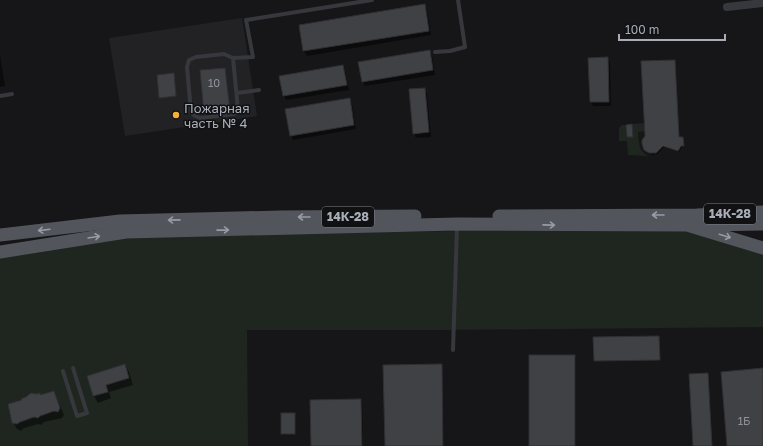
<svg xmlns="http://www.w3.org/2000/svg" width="763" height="446" viewBox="0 0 763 446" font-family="'Golos Text',sans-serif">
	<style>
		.built { fill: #222225 }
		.green { fill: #1e261f }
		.shadow { fill: #0007 }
		.building { fill: #404145; stroke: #303034 }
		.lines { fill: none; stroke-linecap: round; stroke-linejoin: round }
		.service { stroke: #37383d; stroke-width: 4 }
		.minor { stroke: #37383d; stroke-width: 8 }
		.primary { stroke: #53555c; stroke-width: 13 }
		.oneway { stroke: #979ba6 }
		.poi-dot { fill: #f2b134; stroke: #111113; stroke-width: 1.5 }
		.labels { text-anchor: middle; stroke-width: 3; stroke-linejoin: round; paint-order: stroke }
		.number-label { font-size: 11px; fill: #8e929b }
		.shield { fill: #111113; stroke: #7b7e86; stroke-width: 1 }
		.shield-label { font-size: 12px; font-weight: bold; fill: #a8adb8 }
		.poi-label { font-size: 13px; fill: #a8adb8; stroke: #111113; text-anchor: start }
	</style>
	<rect width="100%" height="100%" fill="#161618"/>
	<polygon class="built" points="242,18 257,116 125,136 109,38"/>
	<g class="green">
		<path d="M644,123L645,131L638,132C639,142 638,150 648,156L628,155L627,141H619V128L622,125H626L627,137H633L632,124Z"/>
		<polygon points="546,230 692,230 763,252 763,327 441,330 247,330 248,446 0,446 0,256 134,235"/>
	</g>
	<g class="shadow">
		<polygon points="424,5 427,10 431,35 307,56 304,51 300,25"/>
		<polygon points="429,51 432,56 435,75 365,86 363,82"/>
		<polygon points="0,55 5,86 0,87"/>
		<polygon points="608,58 610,63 611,106 593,106 591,102"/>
		<polygon points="674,61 679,138 682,138 684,140 684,147 682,147 679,152 664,147 657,154 654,155 649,154 645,149 646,136"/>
		<polygon points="343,66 345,70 349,90 286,100 284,96 280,77"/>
		<polygon points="225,69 230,113 206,116 205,114"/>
		<polygon points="424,89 427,93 431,137 416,138 414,133"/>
		<polygon points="349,100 352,104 356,129 293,140 291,135"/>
		<polygon points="659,337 660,360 595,361"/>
		<polygon points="575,356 576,358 576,446 530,446"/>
		<polygon points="125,365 129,372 133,385 109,392 111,398 98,403 94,396 88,377"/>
		<polygon points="441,365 444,446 386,446"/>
		<polygon points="54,392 64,415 62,418 44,422 41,425 38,424 24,428 21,431 17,429 13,422 40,396"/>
		<polygon points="361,400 362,402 363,446 312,446"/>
		<polygon points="282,414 295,414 295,434 283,435"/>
	</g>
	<g class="building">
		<polygon points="425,4 429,31 303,51 299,25"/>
		<polygon points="430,50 433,70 362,82 358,62"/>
		<polygon points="608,57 609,102 590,102 588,58"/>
		<polygon points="675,60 679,137 683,137 684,146 681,146 678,151 663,146 656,153 649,153 644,150 642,144 642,140 645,136 641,61"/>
		<polygon points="343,65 347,85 283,96 279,76"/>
		<polygon points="225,68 230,111 204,114 200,70"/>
		<polygon points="174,73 176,96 159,98 157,75"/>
		<polygon points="425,88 429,132 413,134 409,89"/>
		<polygon points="350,98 354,125 290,136 285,109"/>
		<polygon points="632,124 633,137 627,137 626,125"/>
		<polygon points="659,336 660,360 594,361 593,337"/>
		<rect x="529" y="355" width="46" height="91"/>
		<polygon points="125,364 129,378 106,385 108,392 93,396 87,376"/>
		<polygon points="442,364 443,446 385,446 383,365"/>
		<polygon points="763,368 763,446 727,446 721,372"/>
		<polygon points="708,373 712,446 693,446 689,374"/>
		<polygon points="54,391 60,408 58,412 54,411 40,416 38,418 34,417 20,422 17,424 12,423 8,404 22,400 21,399 26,397 31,393 36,394 40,393 40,395"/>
		<polygon points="361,399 362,446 311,446 310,400"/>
		<rect x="281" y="413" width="14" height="21"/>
	</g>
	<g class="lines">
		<g class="service">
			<polyline points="435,52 450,51 465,47 458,0"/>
			<polyline points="233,58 238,110 234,114 200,118 195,116 191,112 187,67 189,60 196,57 224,54 233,58 253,57 246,20 372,0"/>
			<polyline points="237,93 259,90"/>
			<polyline points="0,96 12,94"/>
			<polyline points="453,350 457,227"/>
			<polyline points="63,371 77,416 87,413 73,368"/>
		</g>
		<polyline class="minor" points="727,7 763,3"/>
		<g class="primary">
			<polyline points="499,216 697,215 763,212"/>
			<polyline points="699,225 763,224"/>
			<polyline points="0,235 120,221 281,217 415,216"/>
			<polyline points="0,252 126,232 457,224 687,225 763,248"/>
		</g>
	</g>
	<defs><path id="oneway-shaft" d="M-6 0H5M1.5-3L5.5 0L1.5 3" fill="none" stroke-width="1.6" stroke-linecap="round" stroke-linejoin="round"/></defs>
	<g class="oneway">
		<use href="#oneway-shaft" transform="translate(658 215) rotate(180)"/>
		<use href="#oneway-shaft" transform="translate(304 217) rotate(180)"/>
		<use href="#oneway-shaft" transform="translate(174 220) rotate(179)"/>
		<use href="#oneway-shaft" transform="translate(549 225) rotate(1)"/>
		<use href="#oneway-shaft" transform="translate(44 230) rotate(173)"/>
		<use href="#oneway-shaft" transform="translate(223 230) rotate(-1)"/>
		<use href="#oneway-shaft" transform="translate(725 236) rotate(17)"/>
		<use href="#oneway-shaft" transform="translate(94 237) rotate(-9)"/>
	</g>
	<circle class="poi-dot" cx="176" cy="115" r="4"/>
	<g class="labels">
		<g class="number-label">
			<text x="214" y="87">10</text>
			<text x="744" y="425">1Б</text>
		</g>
		<g class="shield">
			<rect x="704" y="204" width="52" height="20" rx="3"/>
			<rect x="322" y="207" width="52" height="20" rx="3"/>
		</g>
		<g class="shield-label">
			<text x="730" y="218">14К-28</text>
			<text x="348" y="221">14К-28</text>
		</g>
		<g class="poi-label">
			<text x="184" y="113">Пожарная<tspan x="184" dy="15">часть № 4</tspan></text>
		</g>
	</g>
	<path d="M619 34v6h106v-6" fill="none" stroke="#a8adb8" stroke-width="2"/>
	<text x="625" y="34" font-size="12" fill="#a8adb8" stroke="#111113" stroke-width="3" paint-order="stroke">100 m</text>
</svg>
